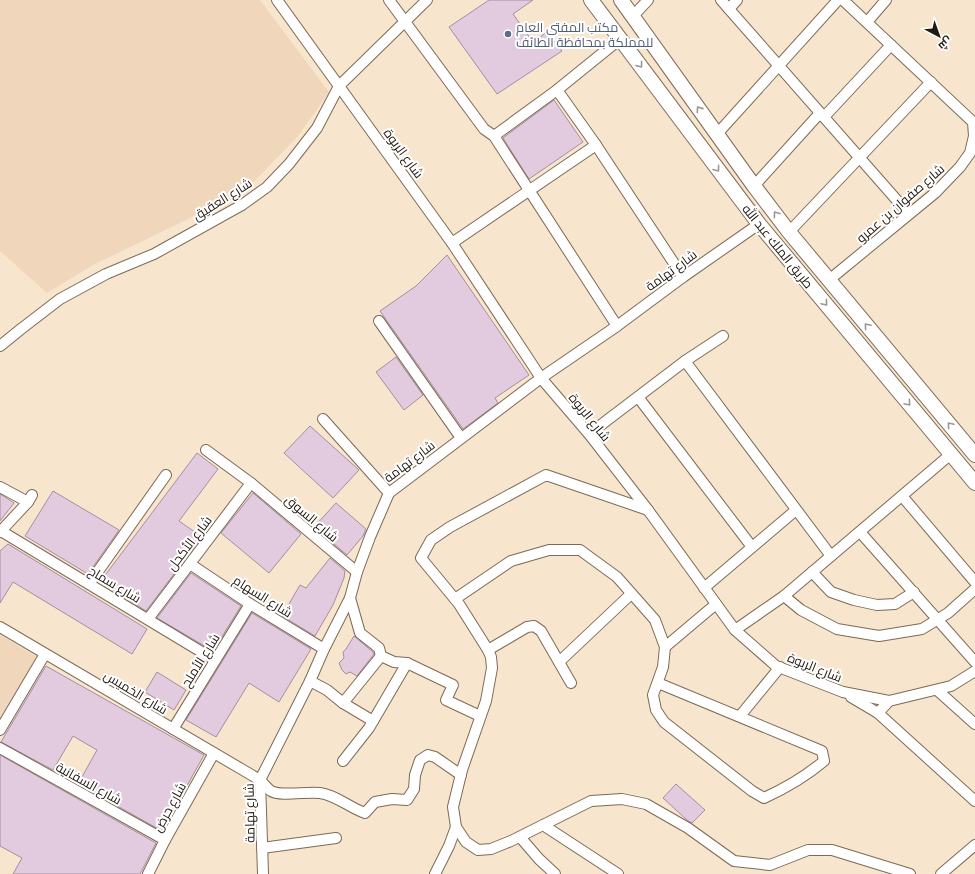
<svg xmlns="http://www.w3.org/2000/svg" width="975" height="874" viewBox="0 0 975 874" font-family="Bitter,Cairo,serif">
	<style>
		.built { fill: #f0d7bb }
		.building { fill: #e3cbdf; stroke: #a48ea1 }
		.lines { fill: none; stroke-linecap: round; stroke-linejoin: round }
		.street-casing { stroke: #7c6a56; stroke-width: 12 }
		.secondary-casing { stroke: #7c6a56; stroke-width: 16 }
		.street { stroke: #fff; stroke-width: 10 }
		.secondary { stroke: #fff; stroke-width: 14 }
		.oneway { stroke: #9b9894 }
		.service-dot { fill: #5c6f8a; stroke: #fff; stroke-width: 1.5 }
		.labels { text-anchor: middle; stroke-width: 4; stroke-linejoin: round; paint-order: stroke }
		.service-label { font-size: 13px; fill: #4e5e75; stroke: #fff; text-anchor: start }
		.street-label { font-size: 13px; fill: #201911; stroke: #fff }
	</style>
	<rect width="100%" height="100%" fill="#f8e5cd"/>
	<g class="built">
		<polygon points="0,0 260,0 329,92 299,135 244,192 93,265 47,293 0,251"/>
		<polygon points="0,635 37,657 0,717"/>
	</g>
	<g class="building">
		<polygon points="489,0 533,0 513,14 533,42 547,32 562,51 497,94 449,27"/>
		<polygon points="554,100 583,142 529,179 503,138"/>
		<polygon points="447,255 529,375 495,398 498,403 463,429 380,311 416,286"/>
		<polygon points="396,357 423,395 404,410 376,372"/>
		<polygon points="310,426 359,470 333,498 284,453"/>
		<polygon points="197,453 218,469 179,521 202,537 146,611 100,582"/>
		<polygon points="53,491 119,530 88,574 25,536"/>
		<polygon points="253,493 301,534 269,573 221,533"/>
		<polygon points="0,494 14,503 0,521"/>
		<polygon points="336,503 366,529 363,536 347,555 314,527"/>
		<polygon points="8,544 147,629 132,654 13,582 0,603 0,551"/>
		<polygon points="330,558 345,571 344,578 333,605 315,636 282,616 300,585 306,588"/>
		<polygon points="191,573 241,606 213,651 157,618"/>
		<polygon points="252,613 311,649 279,702 249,683 216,737 186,720"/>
		<polygon points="354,636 373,652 374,654 357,676 350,672 346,674 342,670 339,663 344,658 343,652 346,649"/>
		<polygon points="46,666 204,755 162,831 78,784 97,750 73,736 53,770 1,742"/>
		<polygon points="157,672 186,690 174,710 145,692"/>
		<polygon points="0,755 156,843 140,874 13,874 22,858 0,846"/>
		<polygon points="676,784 705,810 692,823 687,820 663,798"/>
	</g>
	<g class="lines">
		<defs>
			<g id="street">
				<polyline points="277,0 452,243 541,378 589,434 648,510 735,630 776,666 843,692 889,701 951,686 975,671"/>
				<polyline points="389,0 484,129 494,136 617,326"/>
				<polyline points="721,0 909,214"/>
				<polyline points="729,9 737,0"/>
				<polyline points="633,16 648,0"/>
				<polyline points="867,22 886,0"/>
				<polyline points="557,90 596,145 683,277"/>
				<polyline points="824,117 891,45"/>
				<polyline points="717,134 838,0"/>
				<polyline points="494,136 557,90 620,39"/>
				<polyline points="754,186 820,113"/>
				<polyline points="789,232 931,82"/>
				<polyline points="452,243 596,145"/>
				<polyline points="829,280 935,193 960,167 970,153 974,136 973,122 843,0"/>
				<polyline points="379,321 461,438"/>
				<polyline points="0,346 21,329 60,299 106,274 154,254 242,205 267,187 289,164 317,128 339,86 427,0"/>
				<polyline points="685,361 831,556"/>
				<polyline points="638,397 752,547"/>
				<polyline points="323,419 389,493"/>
				<polyline points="589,434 685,361 723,336"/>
				<polyline points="206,450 251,483 357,572"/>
				<polyline points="0,487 28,502"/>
				<polyline points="902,496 975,582"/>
				<polyline points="648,510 546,475 450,527 431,540 421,558 459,604 488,650 491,657 492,668 486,701 462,770 453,807 456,827 466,842 478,850 491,849 511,841 591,801 622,799 646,804 688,828 734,861 770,865 808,850 832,850 910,874"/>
				<polyline points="1,531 215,660"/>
				<polyline points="0,532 28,502 32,495"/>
				<polyline points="860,532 975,662"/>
				<polyline points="190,564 250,604 324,649"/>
				<polyline points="812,572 831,592 854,600 877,605 895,604 914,592"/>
				<polyline points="89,584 166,475"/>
				<polyline points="704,588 796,510"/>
				<polyline points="784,596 801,610 837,629 879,636 922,629 948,613 975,589"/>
				<polyline points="350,598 360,633 379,648 381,656 394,662 407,663 453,685 446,700 480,716"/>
				<polyline points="455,599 511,561 549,550 580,550 617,577 655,620 665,647 716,604"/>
				<polyline points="148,619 251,483"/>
				<path d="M0,627L260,780C263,783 267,788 271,791C281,797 308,791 320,793C336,795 350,808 365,813L375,802L392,799L407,800L414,789L415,775L420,760L428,755L435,757L461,775"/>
				<polyline points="735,630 784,596 951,454"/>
				<polyline points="488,650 527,627 534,626 541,631 571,683"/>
				<polyline points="559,662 631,594"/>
				<polyline points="310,681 327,690 343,703 381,656"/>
				<path d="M658,683L822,751L824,761C805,777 786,788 764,798L752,791L664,722L656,710L653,695L663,667L665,647"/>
				<polyline points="937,690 975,724"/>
				<polyline points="851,697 878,713"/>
				<polyline points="889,701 878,713 975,801"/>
				<polyline points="343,703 373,721"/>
				<polyline points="740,716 780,667"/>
				<polyline points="173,729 250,604"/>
				<polyline points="0,730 45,654"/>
				<polyline points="0,748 165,840"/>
				<polyline points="343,761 369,728 407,663"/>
				<polyline points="543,825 618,874"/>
				<polyline points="520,837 539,859 555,874"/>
				<polyline points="262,848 336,838"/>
				<polyline points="148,874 165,840 214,753"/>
				<polyline points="263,874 260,780 310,681 324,649 350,598 357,572 370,537 389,493 541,378 617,326 683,277 759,224"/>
				<polyline points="435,874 449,846 456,827"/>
				<polyline points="941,874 975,845"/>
			</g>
			<g id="secondary">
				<polyline points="591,0 759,224 975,483"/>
				<polyline points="621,0 754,186 789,232 975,455"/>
			</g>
		</defs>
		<use href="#street" class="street-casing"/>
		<use href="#secondary" class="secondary-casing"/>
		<use href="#street" class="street"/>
		<use href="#secondary" class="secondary"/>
	</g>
	<defs><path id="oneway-chevron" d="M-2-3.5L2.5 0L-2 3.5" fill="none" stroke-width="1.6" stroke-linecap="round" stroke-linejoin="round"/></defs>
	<g class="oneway">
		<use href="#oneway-chevron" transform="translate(640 65) rotate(53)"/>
		<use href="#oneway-chevron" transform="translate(699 109) rotate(-125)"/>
		<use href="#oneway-chevron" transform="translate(717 169) rotate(53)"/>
		<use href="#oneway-chevron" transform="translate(776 214) rotate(-127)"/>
		<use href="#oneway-chevron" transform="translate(825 303) rotate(50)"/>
		<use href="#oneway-chevron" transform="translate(867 326) rotate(-130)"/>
		<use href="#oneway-chevron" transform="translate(908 403) rotate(50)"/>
		<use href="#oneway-chevron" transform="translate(950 425) rotate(-130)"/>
	</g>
	<circle class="service-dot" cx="508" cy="34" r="4"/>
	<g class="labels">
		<g class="service-label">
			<text x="516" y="32">مكتب المفتي العام<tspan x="516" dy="15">للمملكة بمحافظة الطائف</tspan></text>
		</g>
		<g class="street-label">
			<text transform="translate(404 153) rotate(54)" y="5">شارع الربوة</text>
			<text transform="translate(222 199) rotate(-32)" y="5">شارع العقيق</text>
			<text transform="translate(900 203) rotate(-41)" y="5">شارع صفوان بن عمرو</text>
			<text transform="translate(778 246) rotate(51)" y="5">طريق الملك عبد الله</text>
			<text transform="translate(671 270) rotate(-36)" y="5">شارع تهامة</text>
			<text transform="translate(590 417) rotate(51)" y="5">شارع الربوة</text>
			<text transform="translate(409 461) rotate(-37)" y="5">شارع تهامة</text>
			<text transform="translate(312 518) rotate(40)" y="5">شارع السوق</text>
			<text transform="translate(189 543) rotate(-53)" y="5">شارع الأكحل</text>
			<text transform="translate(115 584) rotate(31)" y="5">شارع سماح</text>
			<text transform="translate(263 596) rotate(32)" y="5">شارع السهام</text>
			<text transform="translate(200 660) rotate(-58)" y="5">شارع الأملح</text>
			<text transform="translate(815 667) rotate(22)" y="5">شارع الربوة</text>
			<text transform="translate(136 692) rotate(31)" y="5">شارع الخميس</text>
			<text transform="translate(89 783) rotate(29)" y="5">شارع السفانية</text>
			<text transform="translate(169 807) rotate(-61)" y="5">شارع حرض</text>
			<text transform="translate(249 813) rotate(-91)" y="5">شارع تهامة</text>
		</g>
	</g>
	<g transform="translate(939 36) rotate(139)" stroke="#ffffff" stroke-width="3" paint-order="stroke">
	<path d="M0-3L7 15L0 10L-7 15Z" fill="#201911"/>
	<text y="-6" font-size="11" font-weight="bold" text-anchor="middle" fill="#201911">ش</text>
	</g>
</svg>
